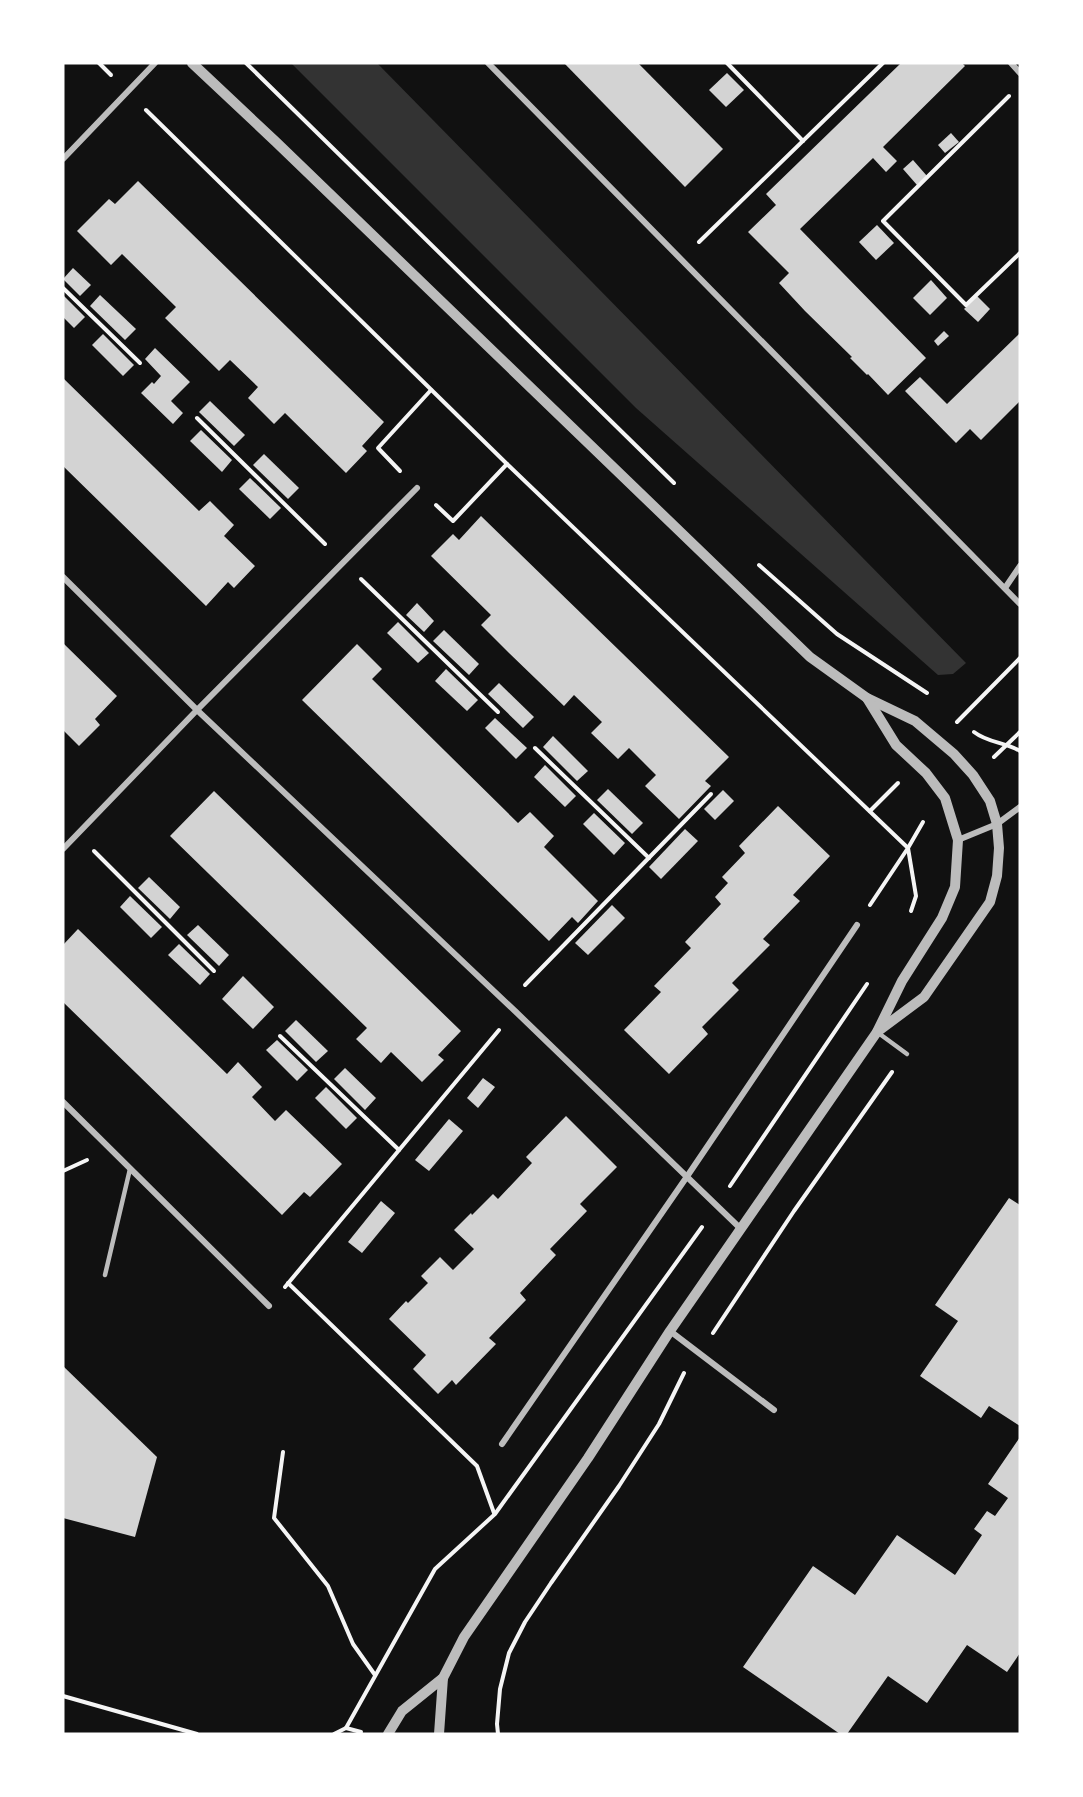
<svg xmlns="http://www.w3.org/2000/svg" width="1083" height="1797" viewBox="0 0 1083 1797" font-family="'Source Sans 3',sans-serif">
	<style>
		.water { fill: #333 }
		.building { fill: #d3d3d3 }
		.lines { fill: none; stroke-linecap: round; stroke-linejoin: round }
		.path { stroke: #f5f5f5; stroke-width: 4 }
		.service { stroke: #bcbcbc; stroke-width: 4.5 }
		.minor { stroke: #bcbcbc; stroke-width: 6 }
		.tertiary { stroke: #bcbcbc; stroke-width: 10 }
	</style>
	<rect width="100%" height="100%" fill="#111"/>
	<polygon class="water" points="291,63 377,63 966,663 953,674 938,675 636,408"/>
	<g class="building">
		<polygon points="564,63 638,63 723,149 685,187"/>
		<polygon points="901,63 962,63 965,66 883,147 897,161 886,172 873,158 800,229 926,358 888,395 868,374 867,375 850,358 852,357 805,311 779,283 789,273 748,232 776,205 766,194"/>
		<polygon points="727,73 744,90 726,107 709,90"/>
		<polygon points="951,133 959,142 945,153 938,145"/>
		<polygon points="913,160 927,176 917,185 903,169"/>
		<polygon points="138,181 384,422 362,446 367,451 346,473 285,413 274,424 248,398 258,387 230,360 219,371 165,318 176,307 122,254 111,265 77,231 109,199 115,204"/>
		<polygon points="877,225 894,243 876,260 859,242"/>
		<polygon points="73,268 91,285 80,296 63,279"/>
		<polygon points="931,280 947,298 930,315 913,298"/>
		<polygon points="63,295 85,317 74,328 63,317"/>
		<polygon points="100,295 136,329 125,340 90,306"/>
		<polygon points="977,296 990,309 978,322 964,309"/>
		<polygon points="944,331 949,336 938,346 934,341"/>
		<polygon points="1020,333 1020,401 981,440 970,429 956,443 905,391 920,377 947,404"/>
		<polygon points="103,334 134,365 123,376 92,345"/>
		<polygon points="155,348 190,382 171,401 183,413 173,424 141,393 152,382 154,384 161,376 145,359"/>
		<polygon points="63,378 199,511 210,501 234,525 224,536 255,566 234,588 228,582 206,606 63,466"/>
		<polygon points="210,401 245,435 234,446 199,412"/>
		<polygon points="201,430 232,460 222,472 190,441"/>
		<polygon points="264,454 299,488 288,499 253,465"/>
		<polygon points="250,478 281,508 270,519 239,489"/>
		<polygon points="481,516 729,757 705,781 711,786 679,819 645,786 656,775 629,748 618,759 591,733 602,722 574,695 564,706 509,653 481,625 491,615 431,556 453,534 459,540"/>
		<polygon points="417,603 434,621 424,632 406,615"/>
		<polygon points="398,622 429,653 418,663 387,633"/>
		<polygon points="444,630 479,664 469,675 433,641"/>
		<polygon points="63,643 117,696 95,719 100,725 79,746 63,730"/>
		<polygon points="357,644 382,669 372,679 518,823 530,812 554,836 544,847 598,901 578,923 572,917 549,941 302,700"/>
		<polygon points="446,669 478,700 467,711 435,681"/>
		<polygon points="499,683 534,717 523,728 488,694"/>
		<polygon points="495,718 527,748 516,759 485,728"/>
		<polygon points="553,736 588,771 577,781 543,747"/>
		<polygon points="545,765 576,796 565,807 534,777"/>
		<polygon points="608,789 643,823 632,834 597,800"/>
		<polygon points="723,790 734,801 715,820 704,809"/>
		<polygon points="214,791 461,1031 438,1055 444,1060 422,1082 391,1052 381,1063 356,1039 367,1028 170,836"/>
		<polygon points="778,806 830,856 793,895 800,901 763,939 770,945 732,983 739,990 702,1027 708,1034 669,1074 624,1030 661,992 654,986 691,948 685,942 721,904 715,897 728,883 722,877 745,853 739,846"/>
		<polygon points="594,813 625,843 614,855 583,824"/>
		<polygon points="685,829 698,841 661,879 649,867"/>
		<polygon points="149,877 180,907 170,919 138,888"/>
		<polygon points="130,896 162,927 151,938 120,907"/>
		<polygon points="612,905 625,918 588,955 575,943"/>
		<polygon points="198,925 229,955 219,966 187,935"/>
		<polygon points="78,929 227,1074 238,1062 262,1087 252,1097 275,1121 286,1110 342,1164 310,1197 304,1192 282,1215 63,1002 63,945"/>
		<polygon points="179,944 210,974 200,985 168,955"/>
		<polygon points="243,976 274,1007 253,1029 222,999"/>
		<polygon points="296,1020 328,1051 316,1062 285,1031"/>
		<polygon points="277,1040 308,1070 297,1081 266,1050"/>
		<polygon points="345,1068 376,1098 365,1110 334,1079"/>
		<polygon points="483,1078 495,1087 478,1108 467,1098"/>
		<polygon points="326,1087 357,1118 346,1129 315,1098"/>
		<polygon points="566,1116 617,1167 580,1204 587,1211 550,1249 556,1255 520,1293 526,1300 489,1338 496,1344 456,1385 452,1380 438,1394 413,1369 426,1355 389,1319 406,1301 408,1303 428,1283 421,1276 440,1257 453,1270 474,1249 454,1230 471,1213 472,1215 493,1194 498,1199 532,1163 526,1157"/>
		<polygon points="449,1119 463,1131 429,1171 415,1160"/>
		<polygon points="1009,1198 1020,1205 1020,1426 989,1406 981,1418 920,1376 958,1321 935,1305"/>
		<polygon points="381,1201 395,1213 362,1253 348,1242"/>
		<polygon points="63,1366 157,1457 135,1537 63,1518"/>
		<polygon points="1020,1437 1020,1653 1007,1672 967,1645 927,1703 888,1676 847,1734 840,1734 743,1667 813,1566 855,1595 897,1535 955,1575 982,1535 974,1529 987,1511 995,1516 1008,1498 988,1484"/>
	</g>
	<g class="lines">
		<g class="path">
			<polyline points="99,63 111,75"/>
			<polyline points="246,63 674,483"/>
			<polyline points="727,63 803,141"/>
			<polyline points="1009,96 883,221 966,305 1020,253"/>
			<polyline points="146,110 507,464 908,848 870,905"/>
			<polyline points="699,242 883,63"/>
			<polyline points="63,288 140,363"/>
			<polyline points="197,418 325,544"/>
			<polyline points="400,471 378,448 431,390"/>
			<polyline points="436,505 453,521 507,464"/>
			<polyline points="759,565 837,634 927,693"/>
			<polyline points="361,579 498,712"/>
			<polyline points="957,722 1020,658"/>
			<path d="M974,732C988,743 1005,742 1020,751"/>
			<polyline points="535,748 649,858"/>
			<polyline points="994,757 1020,732"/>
			<polyline points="870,811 898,783"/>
			<polyline points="94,851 214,971"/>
			<polyline points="911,911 916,896 908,848 923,822"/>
			<polyline points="525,985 711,794"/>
			<polyline points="280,1036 399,1150"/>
			<polyline points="63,1171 87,1160"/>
			<polyline points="730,1186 867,984"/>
			<polyline points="288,1283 477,1466 494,1513"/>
			<polyline points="285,1287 499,1030"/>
			<polyline points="713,1333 794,1211 892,1072"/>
			<polyline points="283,1452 274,1518 328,1586 353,1644 375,1675"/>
			<polyline points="63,1696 197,1734"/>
			<polyline points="346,1728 435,1569 495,1514 702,1227"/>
			<polyline points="334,1734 346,1728 361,1732"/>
			<polyline points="498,1734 497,1724 500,1689 509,1653 525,1622 551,1583 619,1486 659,1424 684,1373"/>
		</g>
		<g class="service">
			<polyline points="877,1032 907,1054"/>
			<polyline points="105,1275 130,1169"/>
		</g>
		<g class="minor">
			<polyline points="488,63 1020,604"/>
			<polyline points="1011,63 1020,73"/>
			<polyline points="63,159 155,63"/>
			<polyline points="63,577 197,710 515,1011 741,1229"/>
			<polyline points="1005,588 1020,566"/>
			<polyline points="958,840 997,824 1020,807"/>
			<polyline points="63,849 197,710 417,488"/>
			<polyline points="63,1102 269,1306"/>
			<polyline points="670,1331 774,1410"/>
			<polyline points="502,1444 686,1178 857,925"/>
		</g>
		<g class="tertiary">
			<polyline points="192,63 276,142 810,657 867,698 915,721 954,754 973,775 990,801 997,824 999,848 997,876 990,902 924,997 877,1032"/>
			<polyline points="388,1734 402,1711 443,1678 464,1637 588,1458 670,1331 877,1032 902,981 942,918 955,887 958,840 945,798 926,773 896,745 867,698"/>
			<polyline points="439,1734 443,1678"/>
		</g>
	</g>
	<rect width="1083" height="1797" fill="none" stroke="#ffffff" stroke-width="129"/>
</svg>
